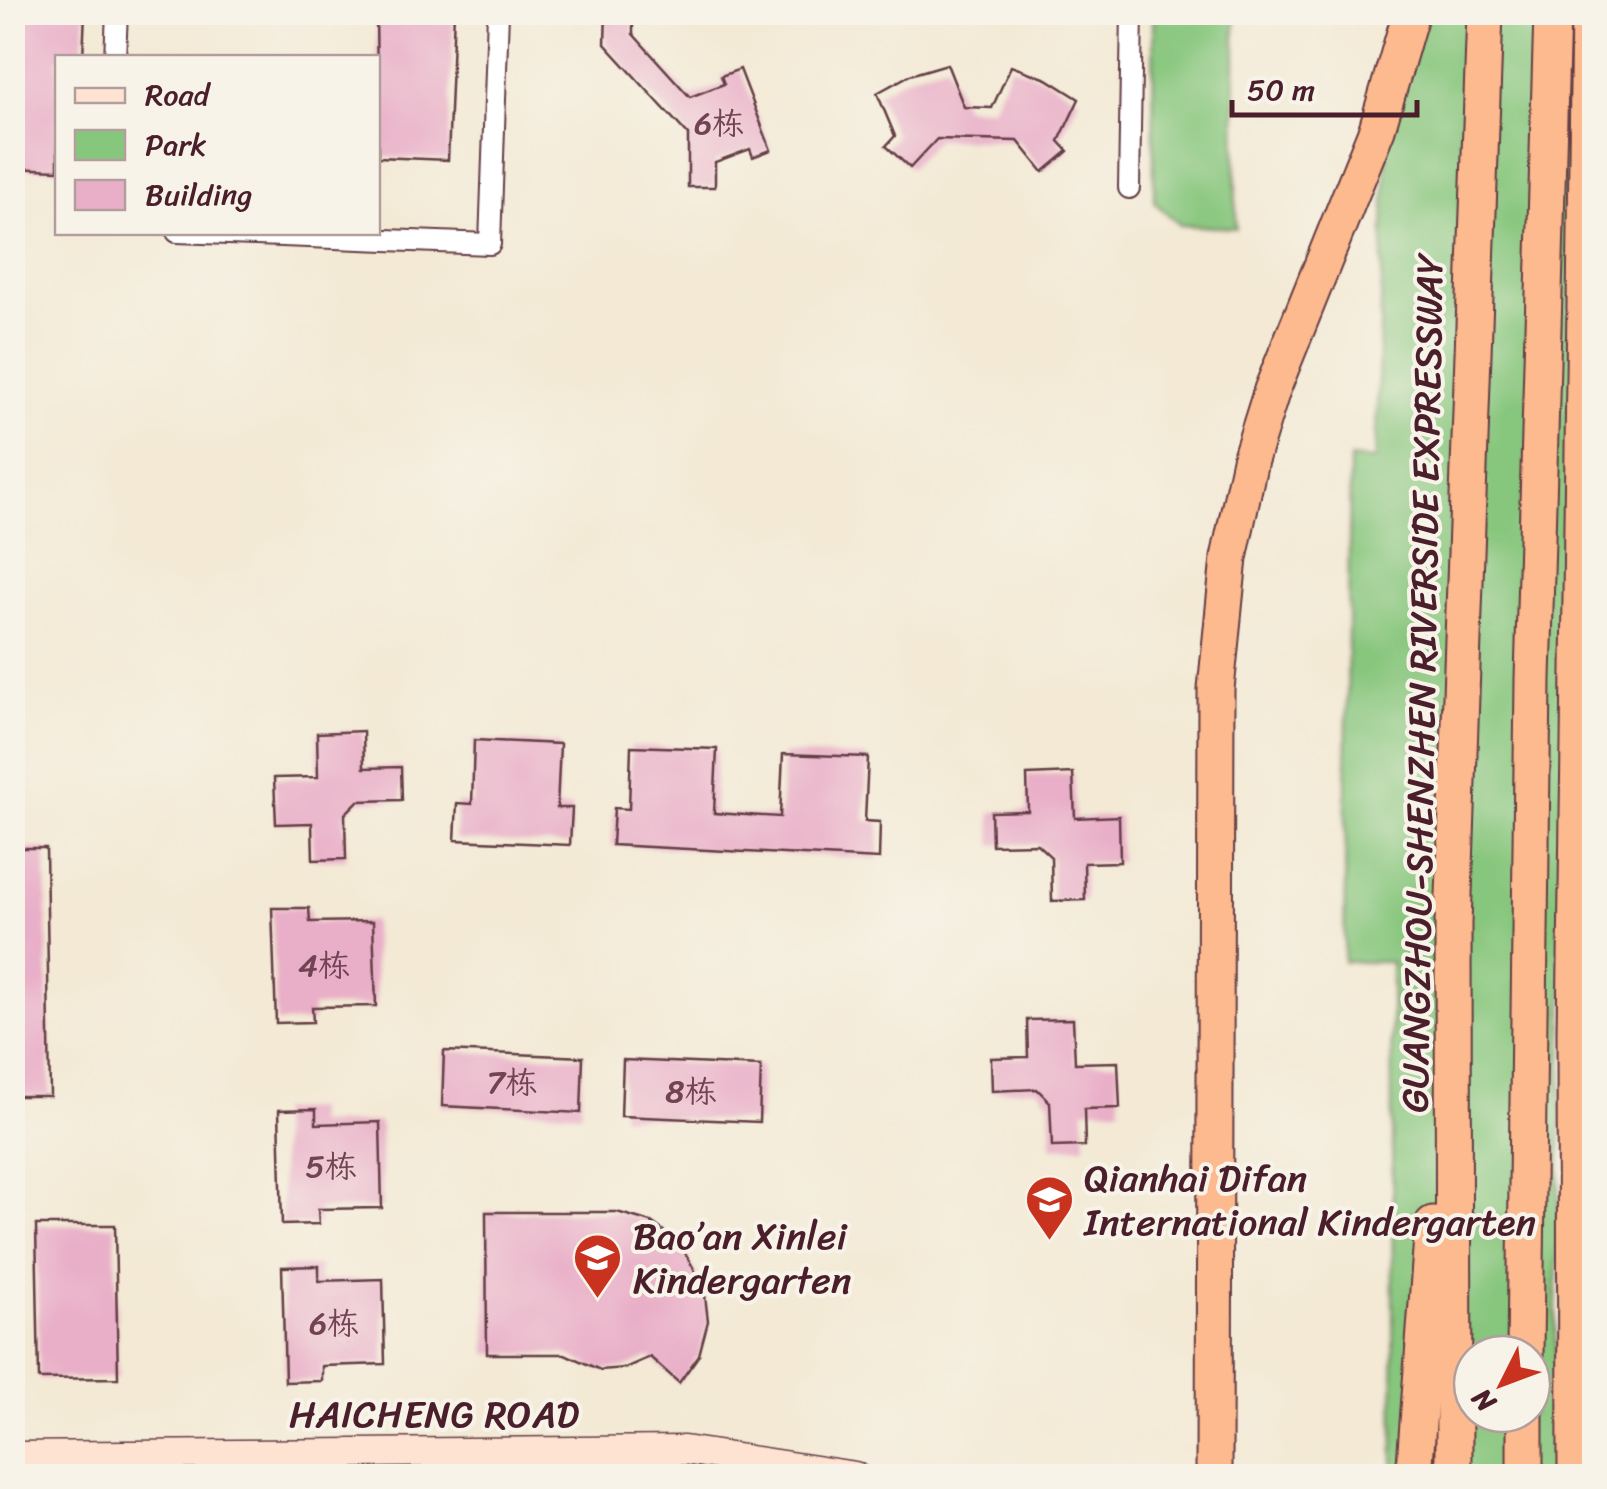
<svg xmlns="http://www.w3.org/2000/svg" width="1607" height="1489" viewBox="0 0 1607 1489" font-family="Sriracha,'LXGW WenKai TC',sans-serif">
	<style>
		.green { fill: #87c67d; stroke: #687254; stroke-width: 2.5; fill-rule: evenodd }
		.forest { fill: #6dab6c; stroke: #5c654c; stroke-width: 2.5 }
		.building { fill: #e9afc8 }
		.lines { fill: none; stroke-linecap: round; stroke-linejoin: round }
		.street-casing { stroke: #633d44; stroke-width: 24 }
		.secondary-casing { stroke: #633d44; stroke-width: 31 }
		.highway-casing { stroke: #633d44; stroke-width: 39 }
		.street { stroke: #fff; stroke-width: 20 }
		.secondary { stroke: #fee3d2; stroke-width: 28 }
		.highway { stroke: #fcba8e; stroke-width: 35 }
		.labels { text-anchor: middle; stroke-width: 8; stroke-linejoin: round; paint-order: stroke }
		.number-label { font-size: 32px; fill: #724352 }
		.street-label { font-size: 38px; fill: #4a1f2b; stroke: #f7f3e8 }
		.poi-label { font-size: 38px; fill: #4a1f2b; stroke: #f7f3e8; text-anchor: start }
	</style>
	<rect width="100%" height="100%" fill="#f7f3e8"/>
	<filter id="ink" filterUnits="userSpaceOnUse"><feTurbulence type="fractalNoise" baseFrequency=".01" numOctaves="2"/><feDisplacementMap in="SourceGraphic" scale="20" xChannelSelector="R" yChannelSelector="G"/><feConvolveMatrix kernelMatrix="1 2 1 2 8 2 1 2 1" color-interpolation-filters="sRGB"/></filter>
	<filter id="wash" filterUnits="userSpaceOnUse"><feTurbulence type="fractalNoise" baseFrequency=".0048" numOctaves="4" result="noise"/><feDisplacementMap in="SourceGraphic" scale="40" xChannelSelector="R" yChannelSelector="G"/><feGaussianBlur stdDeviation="2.25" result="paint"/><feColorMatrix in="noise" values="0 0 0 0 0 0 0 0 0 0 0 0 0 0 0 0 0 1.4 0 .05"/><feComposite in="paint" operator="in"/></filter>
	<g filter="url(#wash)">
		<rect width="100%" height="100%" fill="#f3e9d4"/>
		<g class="green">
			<polygon points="1153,13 1235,13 1236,228 1180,225 1154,202"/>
			<path d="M1392,13H1560L1559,44L1584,152L1552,1476H1394L1391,962H1344L1350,458L1375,460ZM1472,1354H1532V1414H1472Z"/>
		</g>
		<polygon class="forest" points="1594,817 1594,1476 1591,1476 1588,824"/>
		<g id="blocks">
			<g class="building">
				<polygon points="12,12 85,12 83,58 58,58 58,170 12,168"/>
				<polygon points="376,12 454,12 448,160 378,157"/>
				<polygon points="606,12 633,12 633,34 690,97 724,84 721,76 740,69 771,150 753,157 750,149 715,162 715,187 688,187 688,135 605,44"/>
				<polygon points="947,64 964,107 992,108 1011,66 1047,79 1079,99 1059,141 1068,151 1043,172 1018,141 937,139 910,168 886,146 895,136 877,93 910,75"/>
				<polygon points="363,731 364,768 401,767 402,800 358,801 345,814 346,859 313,860 312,823 276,824 274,778 318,777 317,733"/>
				<polygon points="474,740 560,744 557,808 572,808 570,845 455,840 457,803 472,804"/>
				<polygon points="631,746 717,749 714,813 780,817 783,754 868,757 865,821 880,822 879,859 612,845 614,808 629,809"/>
				<polygon points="1073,773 1075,818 1119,816 1120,862 1084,863 1085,900 1052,901 1051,857 1037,844 992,845 991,812 1028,811 1027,775"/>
				<polygon points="12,848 46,848 50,1096 12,1096"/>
				<polygon points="272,908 309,908 310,922 373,921 376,1006 312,1007 313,1022 276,1023"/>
				<polygon points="1073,1019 1075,1063 1118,1062 1120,1108 1084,1109 1085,1146 1052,1147 1050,1102 1037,1089 992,1091 991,1058 1028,1057 1027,1020"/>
				<polygon points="444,1051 583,1057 581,1113 442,1106"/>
				<polygon points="623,1060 761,1066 759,1122 621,1116"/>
				<polygon points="316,1109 316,1124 380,1122 382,1208 318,1209 319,1224 282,1225 279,1110"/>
				<polygon points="486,1212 617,1212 651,1222 679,1242 704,1287 708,1321 699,1355 679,1383 650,1357 625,1368 600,1370 565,1354 487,1354"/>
				<polygon points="36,1225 115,1225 118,1378 39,1379"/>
				<polygon points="319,1266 319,1281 383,1279 385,1364 322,1366 322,1381 285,1382 282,1267"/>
			</g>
		</g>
	</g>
	<g filter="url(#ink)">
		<use href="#blocks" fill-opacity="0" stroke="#633d44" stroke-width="2.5"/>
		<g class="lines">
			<defs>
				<g id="street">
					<polyline points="115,58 117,12"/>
					<polyline points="1129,188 1132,12"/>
					<polyline points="177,232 490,244 498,12"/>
				</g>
				<polyline id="secondary" points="12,1456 684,1450 855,1476"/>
				<g id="highway">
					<polyline points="1525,1354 1533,679 1552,12"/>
					<polyline points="1525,1414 1525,1476"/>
					<polyline points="1214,1476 1216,689 1229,558 1250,460 1272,390 1377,129 1411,12"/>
					<polyline points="1414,1476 1433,1224"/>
					<polyline points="1454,1476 1453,924 1485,12"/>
					<polyline points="1576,1476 1575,1033 1589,12"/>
				</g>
			</defs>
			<use href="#street" class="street-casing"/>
			<use href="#secondary" class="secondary-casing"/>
			<use href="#highway" class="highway-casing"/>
			<use href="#street" class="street"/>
			<use href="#secondary" class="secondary"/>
			<use href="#highway" class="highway"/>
		</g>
	</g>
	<defs>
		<symbol id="school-pin" viewBox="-11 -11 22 30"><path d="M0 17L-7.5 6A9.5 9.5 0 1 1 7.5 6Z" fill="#c8321e" stroke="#f7f3e8"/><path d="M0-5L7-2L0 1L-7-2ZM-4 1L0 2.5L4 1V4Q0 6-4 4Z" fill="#fff"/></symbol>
	</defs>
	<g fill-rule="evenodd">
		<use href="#school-pin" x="1022" y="1172" width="55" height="75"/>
		<use href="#school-pin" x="570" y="1230" width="55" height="75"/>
	</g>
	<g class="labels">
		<g class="number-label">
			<text x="719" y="134">6栋</text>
			<text x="324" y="976">4栋</text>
			<text x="512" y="1093">7栋</text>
			<text x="691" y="1102">8栋</text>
			<text x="331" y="1177">5栋</text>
			<text x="334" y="1334">6栋</text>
		</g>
		<g class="street-label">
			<text transform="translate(1422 683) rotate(-89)" y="13">GUANGZHOU-SHENZHEN RIVERSIDE EXPRESSWAY</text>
			<text x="434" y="1427">HAICHENG ROAD</text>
		</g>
		<g class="poi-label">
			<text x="1084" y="1191">Qianhai Difan<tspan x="1084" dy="44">International Kindergarten</tspan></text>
			<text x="633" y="1249">Bao’an Xinlei<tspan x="633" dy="44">Kindergarten</tspan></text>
		</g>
	</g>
	<rect width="1607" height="1489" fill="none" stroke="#f7f3e8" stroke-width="50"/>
	<rect x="55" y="55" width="325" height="180" fill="#f7f3e8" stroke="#b29e9c" stroke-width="2.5"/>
	<rect x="75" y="88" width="50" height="15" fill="#fee3d2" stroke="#b29e9c" stroke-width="2.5"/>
	<text x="145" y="105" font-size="30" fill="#4a1f2b">Road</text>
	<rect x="75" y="130" width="50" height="30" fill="#87c67d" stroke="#b29e9c" stroke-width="2.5"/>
	<text x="145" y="155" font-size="30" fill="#4a1f2b">Park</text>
	<rect x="75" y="180" width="50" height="30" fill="#e9afc8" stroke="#b29e9c" stroke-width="2.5"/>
	<text x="145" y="205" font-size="30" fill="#4a1f2b">Building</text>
	<g transform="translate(1502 1384) rotate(228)"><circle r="48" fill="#f7f3e8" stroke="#b29e9c" stroke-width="2.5"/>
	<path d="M0-8L18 38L0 25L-18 38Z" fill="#c8321e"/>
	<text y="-15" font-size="28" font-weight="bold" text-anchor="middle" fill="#4a1f2b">N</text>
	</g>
	<path d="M1232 100v15h185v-15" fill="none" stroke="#4a1f2b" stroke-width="5"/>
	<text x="1247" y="100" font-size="30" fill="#4a1f2b" stroke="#f7f3e8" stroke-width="8" paint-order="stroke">50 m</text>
</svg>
